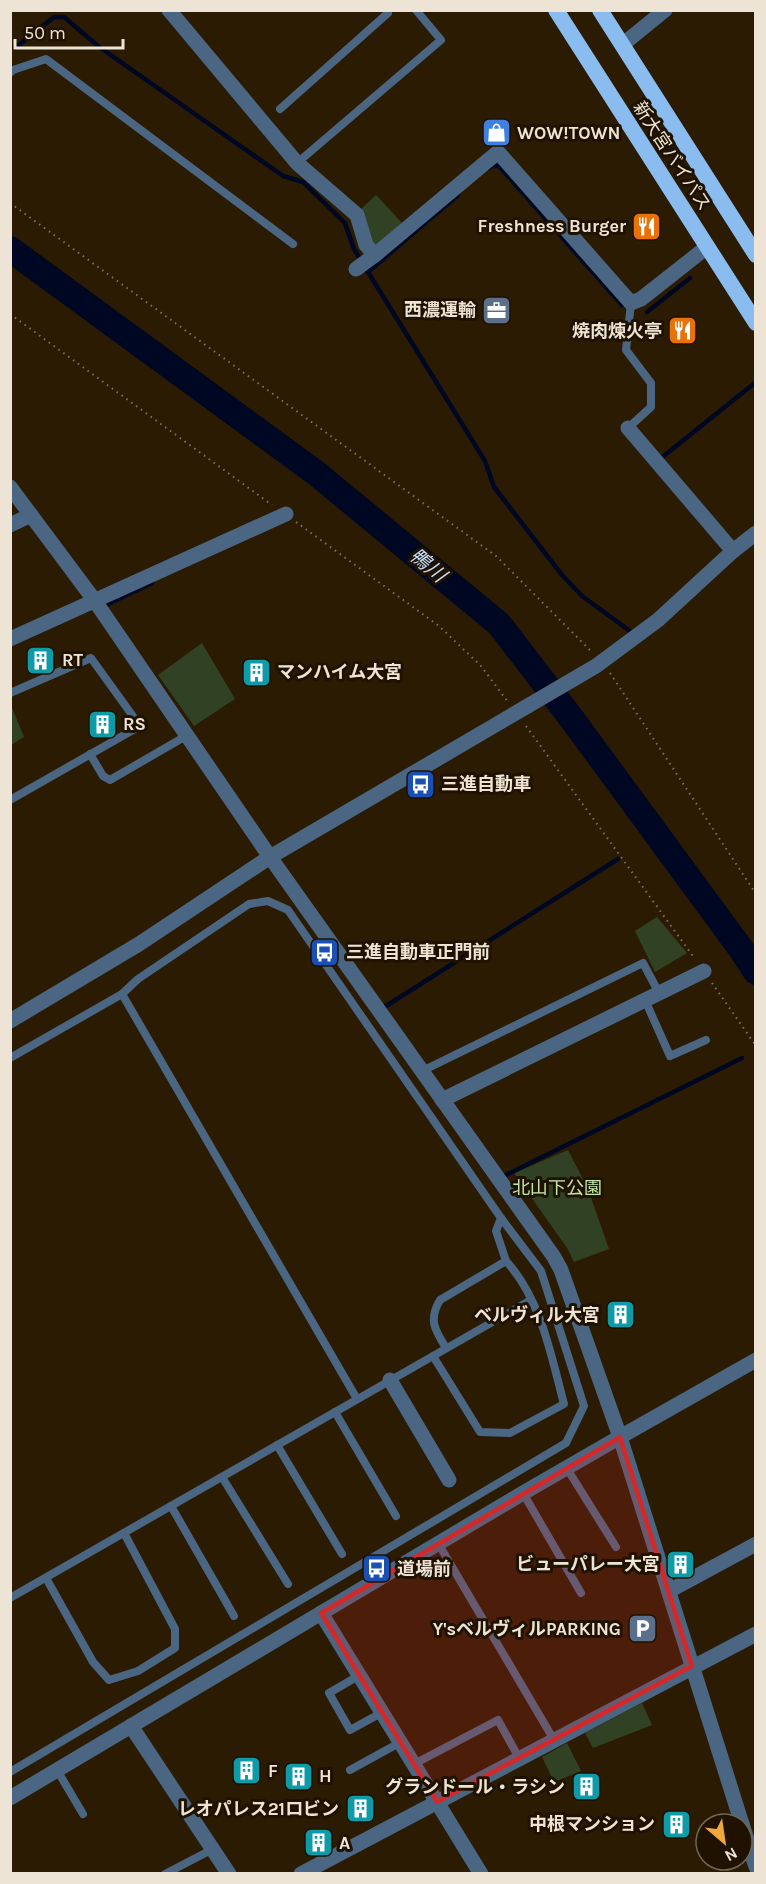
<svg xmlns="http://www.w3.org/2000/svg" width="766" height="1884" viewBox="0 0 766 1884" font-family="Karla,'Noto Sans JP',sans-serif">
	<style>
		.green { fill: #304223 }
		.lines { fill: none; stroke-linecap: round; stroke-linejoin: round }
		.stream { stroke: #000722; stroke-width: 4.5 }
		.river { stroke: #000722; stroke-width: 26 }
		.path { stroke: #7e715c; stroke-width: 2; stroke-dasharray: 1.5 4.5; stroke-linecap: butt }
		.service { stroke: #4b6682; stroke-width: 8 }
		.minor { stroke: #4b6682; stroke-width: 15 }
		.tertiary { stroke: #4b6682; stroke-width: 15 }
		.trunk { stroke: #8abcef; stroke-width: 16 }
		.marked { fill: #d62828; fill-opacity: 0.2; stroke: #d62828; stroke-width: 4.5; stroke-linejoin: round }
		.labels { text-anchor: middle; stroke-width: 6; stroke-linejoin: round; paint-order: stroke }
		.poi-label { font-size: 18px; font-weight: bold; fill: #eee4d5; stroke: #201200; text-anchor: start }
		.street-label { font-size: 18px; fill: #eee4d5; stroke: #201200 }
		.park-label { font-size: 18px; fill: #c1e7a7; stroke: #201200 }
		.water-label { font-size: 20px; font-style: italic; fill: #c1dcff; stroke: #201200 }
	</style>
	<rect width="100%" height="100%" fill="#2a1b02"/>
	<g class="green">
		<polygon points="376,195 404,225 375,251 359,211"/>
		<polygon points="202,643 235,699 194,726 158,675"/>
		<polygon points="10,703 24,737 11,745 10,745"/>
		<polygon points="657,917 687,953 655,972 635,931"/>
		<polygon points="568,1150 588,1189 609,1249 574,1262 567,1248 514,1173"/>
		<polygon points="642,1703 652,1725 593,1748 585,1733"/>
		<polygon points="567,1743 581,1771 554,1782 542,1757"/>
	</g>
	<g class="lines">
		<g class="stream">
			<polyline points="15,48 54,17 64,17 98,46 283,176 303,182 345,223 354,249 368,272 458,195"/>
			<polyline points="489,168 492,166 499,166 622,305"/>
			<polyline points="368,272 485,461 494,487 562,575 582,596 630,631"/>
			<polyline points="647,312 690,278"/>
			<polyline points="660,459 756,382"/>
			<polyline points="106,605 152,583"/>
			<polyline points="386,1006 618,859"/>
			<polyline points="506,1175 742,1058"/>
		</g>
		<polyline class="river" points="10,249 316,473 499,624 572,719 741,949 756,972"/>
		<g class="path">
			<polyline points="10,203 496,556 591,651"/>
			<polyline points="10,314 272,505"/>
			<polyline points="296,522 439,626 481,666 508,702"/>
			<polyline points="610,673 756,894"/>
			<polyline points="526,726 695,959"/>
			<polyline points="712,983 756,1046"/>
		</g>
		<g class="service">
			<polyline points="10,73 13,70 46,59 293,244"/>
			<polyline points="280,109 388,13 386,10"/>
			<polyline points="297,163 441,40 416,10"/>
			<polyline points="628,428 651,407 651,383 626,350 631,303"/>
			<polyline points="10,693 91,658 140,726 10,800"/>
			<polyline points="90,754 103,776 110,780 186,736"/>
			<polyline points="645,1000 670,1056 706,1040"/>
			<polyline points="10,1058 122,994 357,1399"/>
			<polyline points="422,1071 643,963 659,993"/>
			<path d="M446,1348C435,1330 428,1320 440,1300L506,1261L496,1231L501,1218"/>
			<path d="M433,1356L480,1432L510,1433L564,1404C551,1355 541,1299 506,1261"/>
			<polyline points="335,1412 396,1516"/>
			<polyline points="277,1445 342,1554"/>
			<polyline points="566,1467 616,1547"/>
			<polyline points="222,1477 288,1584"/>
			<polyline points="523,1493 581,1593"/>
			<polyline points="171,1506 234,1616"/>
			<polyline points="438,1543 554,1740"/>
			<polyline points="46,1578 93,1662 109,1680 138,1671 175,1648 175,1629 124,1533"/>
			<polyline points="10,1598 531,1300"/>
			<polyline points="360,1675 329,1693 350,1730 383,1712"/>
			<polyline points="414,1764 498,1720 519,1758"/>
			<polyline points="57,1770 83,1814"/>
			<polyline points="350,1770 401,1742"/>
			<polyline points="10,1772 566,1443 584,1406 541,1271 501,1218 288,910 268,901 249,904 138,979 122,994"/>
			<polyline points="165,1874 213,1849"/>
		</g>
		<g class="minor">
			<polyline points="169,10 297,163 357,215 366,245 375,255 498,152 631,303 641,299 707,247"/>
			<polyline points="622,45 665,10"/>
			<polyline points="356,269 375,255"/>
			<polyline points="628,428 733,551"/>
			<polyline points="10,487 95,601"/>
			<polyline points="10,525 31,515"/>
			<polyline points="442,1100 704,971"/>
			<polyline points="390,1380 449,1480"/>
			<polyline points="620,1437 756,1360"/>
			<polyline points="669,1591 756,1544"/>
			<polyline points="321,1613 481,1874"/>
			<polyline points="131,1726 229,1874"/>
			<polyline points="301,1874 756,1634"/>
		</g>
		<g class="tertiary">
			<polyline points="10,639 286,514"/>
			<polyline points="10,1021 139,944 270,857 596,666 658,620 733,551 756,533"/>
			<polyline points="620,1437 742,1824"/>
			<polyline points="10,1798 523,1493 620,1437 561,1270 554,1257 270,857 95,601"/>
			<polyline points="742,1824 756,1867"/>
		</g>
		<g class="trunk">
			<polyline points="556,10 756,323"/>
			<polyline points="600,10 756,255"/>
		</g>
	</g>
	<path class="marked" d="M620,1437L692,1666L437,1802L321,1613Z"/>
	<defs>
		<symbol id="shop-square" viewBox="-11 -11 22 22"><rect x="-9" y="-9" width="18" height="18" rx="4" fill="#3f7fe0" stroke="#201200"/><path d="M-5-2.5h2.3a2.7 3.5 0 0 1 5.4 0H5L5.5 6h-11ZM-1.5-2.5h3a1.5 2.3 0 0 0-3 0Z" fill="#fff"/></symbol>
		<symbol id="restaurant-square" viewBox="-11 -11 22 22"><rect x="-9" y="-9" width="18" height="18" rx="4" fill="#e8710a" stroke="#201200"/><path d="M-5-6h1v4h1v-4h1v4h1v-4h1v5L-1.5 .5V6h-2V.5L-5-1ZM5-6V6H3V1.5H1.5Q1.5-4 5-6Z" fill="#fff"/></symbol>
		<symbol id="office-square" viewBox="-11 -11 22 22"><rect x="-9" y="-9" width="18" height="18" rx="4" fill="#5c6f8a" stroke="#201200"/><path d="M-6-3h4V-5.5h4V-3h4V5H-6ZM-1-4.5V-3h2v-1.5ZM-6 0V1H6V0Z" fill="#fff"/></symbol>
		<symbol id="building-square" viewBox="-11 -11 22 22"><rect x="-9" y="-9" width="18" height="18" rx="4" fill="#0f9aa8" stroke="#201200"/><path d="M-4-6H4V6H1V3H-1V6H-4ZM-2.5-4.3h1.7v1.8h-1.7ZM.8-4.3h1.7v1.8H.8ZM-2.5-1h1.7V.8h-1.7ZM.8-1h1.7V.8H.8Z" fill="#fff"/></symbol>
		<symbol id="bus-square" viewBox="-11 -11 22 22"><rect x="-9" y="-9" width="18" height="18" rx="4" fill="#1a4fb4" stroke="#201200"/><path d="M-5-6H5V4H4V6H2V4H-2V6H-4V4H-5ZM-3.5-4V0h7V-4ZM-3.5 1.2v1.5H-2V1.2ZM2 1.2v1.5H3.5V1.2Z" fill="#fff"/></symbol>
		<symbol id="parking-square" viewBox="-11 -11 22 22"><rect x="-9" y="-9" width="18" height="18" rx="4" fill="#5c6f8a" stroke="#201200"/><path d="M-3.5-5.5H1a3.5 3.5 0 0 1 0 7H-1V5.5H-3.5ZM-1-3.4V-.6H.8a1.4 1.4 0 0 0 0-2.8Z" fill="#fff"/></symbol>
	</defs>
	<g fill-rule="evenodd">
		<use href="#shop-square" x="480" y="116" width="33" height="33"/>
		<use href="#restaurant-square" x="630" y="210" width="33" height="33"/>
		<use href="#office-square" x="480" y="294" width="33" height="33"/>
		<use href="#restaurant-square" x="666" y="314" width="33" height="33"/>
		<use href="#building-square" x="24" y="644" width="33" height="33"/>
		<use href="#building-square" x="240" y="656" width="33" height="33"/>
		<use href="#building-square" x="86" y="708" width="33" height="33"/>
		<use href="#bus-square" x="404" y="768" width="33" height="33"/>
		<use href="#bus-square" x="308" y="936" width="33" height="33"/>
		<use href="#building-square" x="604" y="1298" width="33" height="33"/>
		<use href="#building-square" x="664" y="1548" width="33" height="33"/>
		<use href="#bus-square" x="360" y="1552" width="33" height="33"/>
		<use href="#parking-square" x="626" y="1612" width="33" height="33"/>
		<use href="#building-square" x="230" y="1754" width="33" height="33"/>
		<use href="#building-square" x="282" y="1760" width="33" height="33"/>
		<use href="#building-square" x="570" y="1770" width="33" height="33"/>
		<use href="#building-square" x="344" y="1792" width="33" height="33"/>
		<use href="#building-square" x="660" y="1808" width="33" height="33"/>
		<use href="#building-square" x="302" y="1826" width="33" height="33"/>
	</g>
	<g class="labels">
		<g class="poi-label">
			<text x="517" y="139">WOW!TOWN</text>
			<text x="626" y="232" text-anchor="end">Freshness Burger</text>
			<text x="476" y="316" text-anchor="end">西濃運輸</text>
			<text x="662" y="337" text-anchor="end">焼肉煉火亭</text>
			<text x="62" y="666">RT</text>
			<text x="277" y="678">マンハイム大宮</text>
			<text x="123" y="730">RS</text>
			<text x="441" y="790">三進自動車</text>
			<text x="346" y="958">三進自動車正門前</text>
			<text x="600" y="1321" text-anchor="end">ベルヴィル大宮</text>
			<text x="660" y="1570" text-anchor="end">ビューパレー大宮</text>
			<text x="397" y="1575">道場前</text>
			<text x="621" y="1635" text-anchor="end">Y'sベルヴィルPARKING</text>
			<text x="268" y="1777">F</text>
			<text x="319" y="1782">H</text>
			<text x="565" y="1793" text-anchor="end">グランドール・ラシン</text>
			<text x="339" y="1815" text-anchor="end">レオパレス21ロビン</text>
			<text x="655" y="1830" text-anchor="end">中根マンション</text>
			<text x="339" y="1849">A</text>
		</g>
		<g class="street-label">
			<text transform="translate(672 156) rotate(57)" y="6">新大宮バイパス</text>
		</g>
		<g class="park-label">
			<text x="557" y="1194">北山下公園</text>
		</g>
		<g class="water-label">
			<text transform="translate(428 565) rotate(40)" y="7">鴨川</text>
		</g>
	</g>
	<rect width="766" height="1884" fill="none" stroke="#eee4d5" stroke-width="24"/>
	<g transform="translate(724 1842) rotate(151)"><circle r="28" fill="#201200" stroke="#726655" stroke-width="1.5"/>
	<path d="M0-4.5L10 22L0 15L-10 22Z" fill="#eea83c"/>
	<text y="-9" font-size="16" font-weight="bold" text-anchor="middle" fill="#eee4d5">N</text>
	</g>
	<path d="M15 39v9h108v-9" fill="none" stroke="#eee4d5" stroke-width="3"/>
	<text x="24" y="39" font-size="18" fill="#eee4d5" stroke="#201200" stroke-width="4.5" paint-order="stroke">50 m</text>
</svg>
